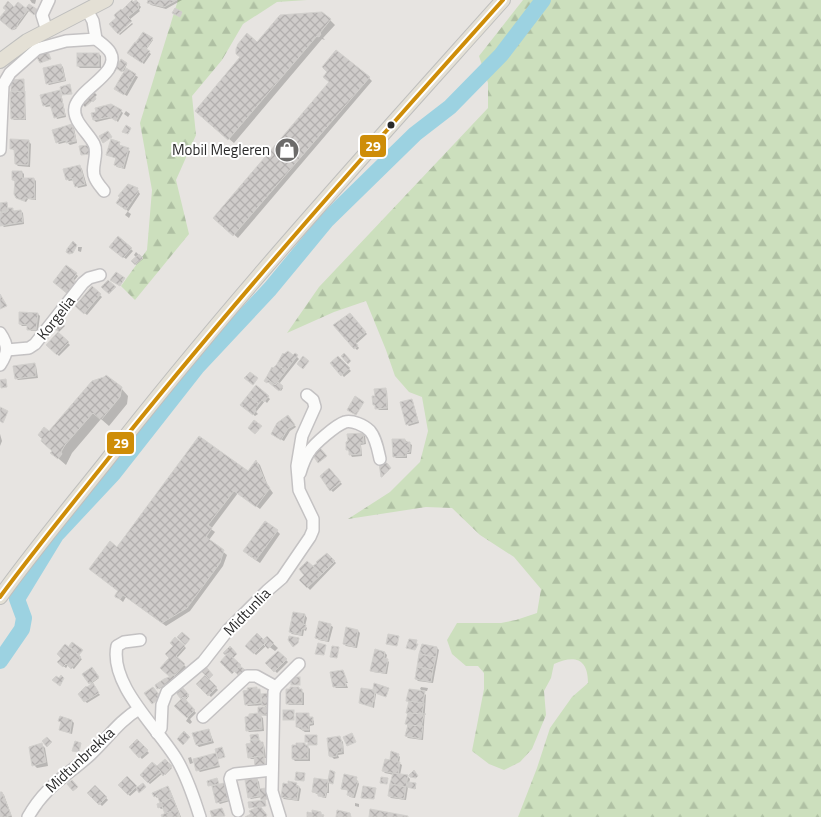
<svg xmlns="http://www.w3.org/2000/svg" width="821" height="817" viewBox="0 0 821 817" font-family="'Titillium Web',sans-serif">
	<style>
		.forest { fill: url(#forest-firs) }
		.water { fill: url(#water-ripples) }
		.shadow { fill: #0003 }
		.lines { fill: none; stroke-linecap: round; stroke-linejoin: round }
		.river { stroke: #9cd2e1; stroke-width: 16 }
		.building { fill: url(#building-cross-hatch); stroke: #d2d0cd }
		.minor-casing { stroke: #c4c2c3; stroke-width: 14 }
		.major-casing { stroke: #bfbfbe; stroke-width: 16 }
		.minor { stroke: #fbfbfa; stroke-width: 11 }
		.major { stroke: #e4e0d5; stroke-width: 14 }
		.bus-1-casing { stroke: #fff; stroke-width: 8 }
		.bus-1 { stroke: #ce8d08; stroke-width: 4 }
		.bus-dot { fill: #2a2a2a; stroke: #fff; stroke-width: 2 }
		.labels { text-anchor: middle; stroke-width: 4; stroke-linejoin: round; paint-order: stroke }
		.poi-label { font-size: 15px; fill: #2a2a2a; stroke: #fff; text-anchor: end }
		.street-label { font-size: 15px; fill: #2a2a2a; stroke: #fff }
		.line-badge { stroke: #fff; stroke-width: 2 }
		.badge-label { font-size: 14px; text-anchor: middle; font-weight: bold; fill: #fff }
	</style>
	<defs>
		<pattern id="forest-firs" width="22" height="20" patternUnits="userSpaceOnUse" patternTransform="scale(1.25)"><rect width="22" height="20" fill="#ccdfbd"/><path d="M5 1l3.5 6h-7zM16 11l3.5 6h-7z" fill="#afc0a3"/></pattern>
		<pattern id="water-ripples" width="26" height="14" patternUnits="userSpaceOnUse" patternTransform="scale(1.25)"><rect width="26" height="14" fill="#9cd2e1"/><path d="M2 4q2-2 4 0t4 0M15 11q2-2 4 0t4 0" fill="none" stroke="#87b4c1"/></pattern>
		<pattern id="building-cross-hatch" width="8" height="8" patternUnits="userSpaceOnUse" patternTransform="scale(1.25)"><rect width="8" height="8" fill="#cfccca"/><path d="M0 0l8 8M0 8l8-8" fill="none" stroke="#b2afae"/></pattern>
	</defs>
	<rect width="100%" height="100%" fill="#e7e4e1"/>
	<g class="forest">
		<polygon points="178,0 307,0 277,2 243,24 222,60 192,96 196,135 176,180 189,234 135,300 121,286 147,250 152,190 140,123"/>
		<path d="M523,0H821V817H518L537,768L550,728L572,697L588,683C588,658 574,655 554,664L551,678L544,691L546,715L532,749L520,762L504,770L489,764L472,751L484,689V673L478,666H466L452,654L447,640L457,623H501L516,620L537,613L541,589L514,557L480,535L452,508L426,507L348,519L390,492L420,462L428,431L422,397L409,392L395,376L386,350L366,301L334,312L287,333L319,287L488,108V83L479,56Z"/>
	</g>
	<path class="water" d="M25,611L28,626L22,638L0,667V650C5,644 11,640 15,634C21,626 19,619 25,611Z"/>
	<g class="shadow">
		<polygon points="30,0 36,0 35,4 32,3"/>
		<polygon points="150,0 182,0 166,9 151,5 149,3"/>
		<polygon points="136,1 141,7 139,10 140,11 129,20 123,12"/>
		<polygon points="29,5 38,11 35,15 29,11 16,29 13,30 0,19 14,8 26,10"/>
		<polygon points="330,20 335,25 323,38 325,40 322,39 234,143 201,116 242,58 257,44"/>
		<polygon points="132,23 133,24 120,35 119,34"/>
		<polygon points="143,33 153,40 146,50 151,54 144,64 131,55 138,45"/>
		<polygon points="99,54 101,56 101,68 80,68 78,66"/>
		<polygon points="121,61 127,64 125,69 138,77 127,96 117,90 125,72 117,68"/>
		<polygon points="61,65 63,67 66,81 49,85 47,83"/>
		<polygon points="328,72 369,78 372,81 238,238 218,221 331,82"/>
		<polygon points="24,81 26,120 14,120 12,118 12,93"/>
		<polygon points="59,91 61,93 66,117 57,119 52,106 46,107 44,105"/>
		<polygon points="121,111 123,113 118,122 113,118 96,122 94,120"/>
		<polygon points="126,111 130,114 128,117 124,114"/>
		<polygon points="72,126 74,128 77,143 70,145 67,142 59,144 57,142"/>
		<polygon points="29,142 31,144 30,167 18,166 16,164 15,151 11,148"/>
		<polygon points="119,143 121,147 130,151 125,169 117,167 115,165 117,159 108,155"/>
		<polygon points="80,166 82,169 87,186 78,188 74,180 69,181 67,179"/>
		<polygon points="22,172 24,174 24,179 34,179 36,181 36,200 28,199 26,202 17,198 16,182 13,180"/>
		<polygon points="137,189 140,194 128,212 131,214 129,218 125,215 128,211 117,203 122,192"/>
		<polygon points="0,204 8,210 12,209 15,212 21,211 23,213 24,224 4,227 2,225"/>
		<polygon points="118,238 133,251 126,259 111,246"/>
		<polygon points="78,247 82,247 81,252 78,251"/>
		<polygon points="136,252 143,259 136,265 133,262 137,258 134,255"/>
		<polygon points="66,266 78,276 74,281 72,296"/>
		<polygon points="92,288 102,297 87,315 77,306"/>
		<polygon points="38,314 40,316 38,331 31,331 29,326 22,326 20,324"/>
		<polygon points="350,315 367,334 356,344 359,348 357,350 335,326"/>
		<polygon points="58,334 70,345 59,356 48,345"/>
		<polygon points="295,355 299,359 298,360 279,384 283,388 281,391 267,378"/>
		<polygon points="338,358 351,371 344,377 332,363"/>
		<polygon points="34,364 36,366 38,378 18,380 16,378"/>
		<polygon points="256,387 270,399 267,403 265,401 256,412 258,414 255,416 242,405"/>
		<polygon points="121,388 128,396 127,404 109,426 101,419 72,453 66,465 52,453 49,433"/>
		<polygon points="385,389 387,391 388,410 379,410 374,404"/>
		<polygon points="411,400 413,402 419,423 409,426 407,424"/>
		<polygon points="290,419 296,427 290,431 284,441 275,436"/>
		<polygon points="0,434 2,441 0,446"/>
		<polygon points="363,434 365,436 366,444 361,445 362,456 352,457 348,450"/>
		<polygon points="405,440 412,445 411,454 407,454 407,458 396,458 394,456"/>
		<polygon points="257,462 260,465 268,486 273,493 260,509 238,493 211,529 215,532 209,540 227,555 223,566 190,611 166,626 126,597 123,602 116,596 119,592 117,549 248,473"/>
		<polygon points="329,470 342,484 333,492 326,485"/>
		<polygon points="277,531 280,534 260,563 248,555"/>
		<polygon points="327,554 336,563 310,590 301,580"/>
		<polygon points="305,615 307,618 305,626 307,628 306,631 304,630 303,636 292,634 290,632"/>
		<polygon points="330,625 333,627 329,642 319,640 317,638"/>
		<polygon points="358,631 360,633 357,648 346,646 344,644"/>
		<polygon points="257,635 266,644 269,642 267,638 278,648 275,651 267,645 256,655 247,646"/>
		<polygon points="176,639 186,648 177,658 186,667 183,672 174,677 176,680 159,689 156,685 172,677 162,668 171,658"/>
		<polygon points="437,648 439,650 433,683 418,681 416,679"/>
		<polygon points="278,652 288,662 277,673 267,663"/>
		<polygon points="385,653 387,655 386,659 389,662 387,674 373,672 371,670"/>
		<polygon points="80,658 82,659 74,669 68,665 66,668 59,662"/>
		<polygon points="92,668 99,678 91,684 100,695 87,703 85,701 92,685 83,674"/>
		<polygon points="342,671 348,683 346,683 348,688 336,688 334,686"/>
		<polygon points="205,677 218,690 211,697 198,684"/>
		<polygon points="421,687 428,688 427,691 421,690 426,695 423,740 408,738 406,736 409,714 410,702 408,700 424,692 420,689"/>
		<polygon points="256,688 270,706 266,706 269,709 269,716 259,715 266,708 264,705 248,706 246,704"/>
		<polygon points="298,688 304,693 304,705 289,705 287,703"/>
		<polygon points="183,690 189,696 185,701 196,713 190,719 192,722 190,724 186,721 188,718 176,706 183,699"/>
		<polygon points="374,691 376,694 374,708 361,702"/>
		<polygon points="308,714 310,718 314,721 314,725 310,726 310,732 305,732 297,727"/>
		<polygon points="259,715 263,718 264,731 249,732 247,730"/>
		<polygon points="60,721 72,721 74,723 72,734 60,730 62,723"/>
		<polygon points="209,730 214,743 199,747 197,745"/>
		<polygon points="258,736 259,740 264,745 266,758 264,758 265,765 257,766 255,759 251,759 249,757 252,744 254,741 252,739"/>
		<polygon points="339,737 343,742 344,754 338,755 339,758 334,759 330,755"/>
		<polygon points="137,741 149,753 142,759 131,747"/>
		<polygon points="41,744 45,748 48,766 37,768 34,765"/>
		<polygon points="305,744 310,749 310,761 295,761 293,759"/>
		<polygon points="215,755 220,767 200,772 198,770"/>
		<polygon points="398,755 400,757 399,763 402,765 400,775 408,777 410,779 409,783 416,785 416,789 408,787 406,800 391,798 389,796 394,775 385,773 383,771"/>
		<polygon points="191,757 193,763 190,764 188,758"/>
		<polygon points="165,761 172,768 165,775 163,773 150,784 141,775 156,769"/>
		<polygon points="127,778 138,789 130,796 120,785"/>
		<polygon points="356,778 359,784 355,798 350,797 348,795 349,791 342,788"/>
		<polygon points="257,779 259,782 260,790 266,790 267,799 265,800 266,806 262,797 251,799 249,797"/>
		<polygon points="217,780 219,785 224,784 226,786 230,801 220,804 218,802 213,785 209,785"/>
		<polygon points="327,781 329,783 329,793 327,793 326,798 321,797 319,795 313,792"/>
		<polygon points="296,784 301,789 299,801 284,799 282,797"/>
		<polygon points="95,786 108,800 102,806 89,793"/>
		<polygon points="168,788 170,790 181,817 163,817 166,815 164,808 161,809 159,807 162,803 160,797 157,798 155,796"/>
		<polygon points="2,793 4,795 12,817 0,817 0,794"/>
		<polygon points="355,803 359,804 359,807 355,806"/>
	</g>
	<g class="lines">
		<polyline class="river" points="0,661 22,629 24,618 17,599 56,535 113,474 197,367 270,289 327,220 415,134 450,107 501,55 543,0"/>
	</g>
	<g class="building">
		<polygon points="132,0 133,2 136,0 140,4 138,7 139,8 128,17 132,21 118,34 109,24 116,18 114,15 121,9 122,10"/>
		<polygon points="148,0 177,0 164,7 147,3"/>
		<polygon points="8,1 14,7 18,2 28,10 18,23 17,27 12,30 0,20 0,17 6,10 3,8"/>
		<polygon points="29,4 38,10 34,15 26,8"/>
		<polygon points="175,8 182,12 180,17 172,13"/>
		<polygon points="322,12 331,19 320,33 321,34 319,37 317,36 228,140 195,111 240,57 236,54 236,49 238,44 247,33 257,42 280,15"/>
		<polygon points="143,32 153,38 146,49 139,48 136,42"/>
		<polygon points="135,42 137,43 139,48 144,48 150,51 142,63 127,53"/>
		<polygon points="47,49 51,59 40,63 35,54"/>
		<polygon points="336,50 370,77 233,236 213,218 329,82 323,77 327,72 322,67"/>
		<rect x="77" y="53" width="22" height="13"/>
		<polygon points="121,59 127,63 122,72 116,68"/>
		<polygon points="61,64 65,80 46,84 43,68"/>
		<polygon points="126,68 136,74 124,95 114,89"/>
		<polygon points="24,79 24,91 11,92 11,80"/>
		<polygon points="70,84 72,94 62,95 60,87"/>
		<polygon points="60,90 65,115 54,118 50,104 43,106 40,95"/>
		<polygon points="92,90 97,95 95,97 96,99 93,102 92,101 85,107 80,102"/>
		<polygon points="25,91 25,119 11,119 10,92"/>
		<polygon points="111,104 122,110 116,121 110,117 93,120 91,113 96,112 95,108"/>
		<polygon points="72,124 76,141 66,143 66,140 56,143 52,130"/>
		<polygon points="126,125 131,128 128,134 122,132"/>
		<polygon points="108,131 112,137 103,143 99,136"/>
		<polygon points="10,139 29,140 28,165 15,164 14,149 10,149"/>
		<polygon points="111,139 120,142 119,145 129,148 123,168 114,165 116,158 106,155"/>
		<polygon points="89,145 90,154 81,155 79,146"/>
		<polygon points="80,165 85,184 75,187 72,178 66,180 63,169"/>
		<polygon points="12,171 22,171 22,178 34,178 35,199 26,198 24,201 16,198 14,194 15,180 12,180"/>
		<polygon points="128,184 138,188 137,190 139,191 126,210 116,203 120,197 118,196"/>
		<polygon points="7,202 8,211 0,212 0,203"/>
		<polygon points="8,208 13,208 13,211 21,210 23,222 0,226 0,213 6,212 8,211"/>
		<polygon points="118,236 132,248 123,258 109,247"/>
		<polygon points="73,241 77,245 73,253 69,254 66,252 67,249"/>
		<polygon points="139,254 143,258 135,265 131,261"/>
		<polygon points="66,265 77,273 73,279 78,283 69,295 53,282"/>
		<polygon points="116,272 125,278 120,286 110,280"/>
		<polygon points="108,280 116,287 109,294 101,287"/>
		<polygon points="92,286 101,294 84,314 75,306"/>
		<polygon points="0,294 7,306 0,309"/>
		<polygon points="19,312 38,313 36,330 27,330 27,325 19,324"/>
		<polygon points="350,313 366,332 355,341 358,346 354,349 333,325"/>
		<polygon points="60,321 65,326 59,332 54,328"/>
		<polygon points="58,332 69,342 57,355 46,345"/>
		<polygon points="288,351 293,355 295,353 298,355 286,371 277,364 283,353 284,354"/>
		<polygon points="344,353 351,361 348,364 341,356"/>
		<polygon points="303,356 309,361 303,369 297,364"/>
		<polygon points="338,356 350,368 341,376 330,363"/>
		<polygon points="35,363 36,376 15,379 13,366"/>
		<polygon points="277,364 286,371 275,385 266,378 272,367 273,368"/>
		<polygon points="250,372 258,378 253,385 244,378"/>
		<polygon points="106,375 122,387 120,397 101,420 93,413 65,445 61,452 62,454 58,459 50,453 52,451 41,441 42,439 38,435 44,427 49,431 92,381 104,377"/>
		<polygon points="266,378 275,385 278,382 283,386 279,391 268,382 267,383 264,381"/>
		<polygon points="6,379 7,387 1,388 0,380"/>
		<polygon points="256,385 269,396 264,402 262,400 259,404 248,395"/>
		<polygon points="386,388 387,408 375,409 375,405 373,405 372,396 375,396 374,389"/>
		<polygon points="248,395 259,404 255,409 256,411 253,415 240,405"/>
		<polygon points="355,396 364,402 356,415 347,410"/>
		<polygon points="412,399 418,421 406,425 400,402"/>
		<polygon points="0,407 8,411 3,423 0,421"/>
		<polygon points="288,415 295,425 288,429 281,440 271,434 277,423"/>
		<polygon points="254,420 262,426 255,434 248,428"/>
		<polygon points="363,433 364,443 360,443 361,454 349,455 349,450 346,450 346,442 348,441 347,434"/>
		<polygon points="199,436 248,471 256,460 265,481 270,488 256,507 234,491 208,525 212,528 206,537 224,550 220,563 187,608 162,623 123,595 120,599 115,597 115,595 118,591 89,569 110,541 117,547"/>
		<polygon points="392,439 405,439 405,442 410,442 410,452 406,453 406,456 393,457"/>
		<polygon points="320,448 327,456 318,463 312,454"/>
		<polygon points="379,463 387,463 391,468 382,477 381,477"/>
		<polygon points="329,468 341,482 330,491 320,476"/>
		<polygon points="265,521 278,530 256,560 243,551"/>
		<polygon points="327,553 335,561 322,574 313,566 317,563 316,562"/>
		<polygon points="307,561 322,574 307,588 299,580 304,575 299,569"/>
		<polygon points="293,612 305,614 303,624 306,625 305,629 302,629 301,635 289,632"/>
		<polygon points="319,621 331,624 327,641 315,638"/>
		<polygon points="346,627 358,630 355,647 343,644"/>
		<polygon points="182,632 190,639 185,645 177,637"/>
		<polygon points="257,633 266,642 254,654 245,646"/>
		<polygon points="388,634 399,636 397,646 386,644"/>
		<polygon points="267,636 274,643 268,649 264,645 267,642 264,639"/>
		<polygon points="289,636 299,638 298,643 293,647 288,640"/>
		<polygon points="175,637 185,646 176,656 185,664 175,675 173,674 170,677 160,668 169,658 165,654 173,646 170,643"/>
		<polygon points="409,639 417,640 416,644 418,644 415,650 406,648"/>
		<polygon points="72,642 83,650 79,655 69,646"/>
		<polygon points="318,643 326,645 324,655 315,654"/>
		<polygon points="65,644 81,657 71,669 66,664 63,667 57,662 61,658 57,654"/>
		<polygon points="422,644 437,647 436,657 419,654"/>
		<polygon points="230,646 237,654 233,658 228,653 225,655 223,653"/>
		<polygon points="332,646 339,647 337,658 330,657"/>
		<polygon points="375,649 385,652 384,658 388,659 385,673 370,671"/>
		<polygon points="278,651 287,659 274,672 265,663"/>
		<polygon points="228,653 241,665 232,674 220,662"/>
		<polygon points="419,654 436,657 433,670 417,667"/>
		<polygon points="240,666 245,670 239,676 234,671"/>
		<polygon points="92,667 99,677 89,684 82,674"/>
		<polygon points="206,667 213,675 209,679 201,671"/>
		<polygon points="417,667 433,670 431,682 415,679"/>
		<polygon points="343,670 347,681 345,681 346,686 333,687 330,672"/>
		<polygon points="61,675 64,678 60,686 52,680 56,676 59,678"/>
		<polygon points="174,675 176,679 157,689 155,685 164,679"/>
		<polygon points="205,675 217,687 208,696 196,684"/>
		<rect x="291" y="677" width="9" height="8"/>
		<polygon points="93,683 99,693 84,702 78,694 86,686 87,687"/>
		<polygon points="374,683 389,688 386,697 375,693 376,690 373,689"/>
		<polygon points="153,687 161,697 152,704 144,693"/>
		<polygon points="257,687 257,689 260,689 261,703 245,705 243,691 248,690 247,688"/>
		<polygon points="290,687 299,687 299,689 302,689 302,704 286,704 286,689 290,689"/>
		<polygon points="183,688 189,695 185,699 183,697 181,699 177,694 177,692"/>
		<polygon points="361,688 375,690 374,702 373,701 372,707 359,703"/>
		<polygon points="409,689 425,691 423,703 406,701"/>
		<polygon points="269,693 270,705 262,706 261,694"/>
		<polygon points="183,697 195,710 187,718 174,706"/>
		<polygon points="409,701 424,703 422,715 406,713"/>
		<polygon points="258,707 268,707 269,715 258,715"/>
		<rect x="283" y="710" width="11" height="10"/>
		<polygon points="258,713 258,715 261,715 262,729 246,731 245,717 249,716 249,714"/>
		<polygon points="296,713 309,713 309,717 313,717 313,723 309,724 309,730 302,730 302,727 296,727"/>
		<polygon points="408,713 426,714 424,715 421,727 405,724"/>
		<polygon points="60,716 72,720 70,733 59,730 61,722 58,721"/>
		<polygon points="408,725 423,726 421,739 405,736"/>
		<polygon points="209,729 212,741 196,745 192,733"/>
		<polygon points="184,731 190,737 183,745 177,739"/>
		<polygon points="352,733 356,742 347,746 343,737"/>
		<polygon points="258,734 259,739 251,740 250,735"/>
		<polygon points="305,735 317,735 317,745 308,745 308,742 305,742"/>
		<polygon points="340,736 343,747 342,747 342,752 337,753 337,756 331,757 329,756 327,738"/>
		<polygon points="47,737 52,742 47,747 42,741"/>
		<polygon points="137,739 148,750 139,758 129,747"/>
		<polygon points="250,740 260,740 260,742 263,742 264,756 248,758 246,744 251,743"/>
		<polygon points="75,741 81,743 79,752 72,751"/>
		<polygon points="42,743 46,762 32,766 29,747"/>
		<polygon points="296,743 305,743 305,745 308,745 308,759 292,759 292,745 296,745"/>
		<polygon points="222,747 225,757 218,759 215,749"/>
		<polygon points="391,751 399,754 397,762 400,762 398,774 382,771 385,759 390,760"/>
		<polygon points="216,753 219,765 196,771 193,759"/>
		<polygon points="264,756 265,765 255,766 254,757"/>
		<polygon points="165,759 172,766 163,776 152,762 157,766"/>
		<polygon points="152,762 161,772 148,783 140,775"/>
		<polygon points="330,770 335,772 333,784 329,783 328,780"/>
		<polygon points="414,770 418,776 416,778 410,777 409,775"/>
		<polygon points="296,772 305,773 304,781 295,780"/>
		<polygon points="393,773 408,775 406,787 390,784"/>
		<polygon points="344,774 357,777 356,781 358,781 353,797 347,795 348,790 341,789"/>
		<polygon points="127,776 137,786 128,795 118,785"/>
		<polygon points="381,777 388,778 387,784 380,783"/>
		<polygon points="217,778 219,784 208,786 207,781"/>
		<polygon points="257,778 260,796 248,798 245,780"/>
		<polygon points="314,778 328,780 327,792 326,792 325,797 318,796 318,793 312,792"/>
		<polygon points="72,780 78,787 73,791 67,784"/>
		<polygon points="288,781 297,783 296,786 299,786 297,800 281,797 283,783 288,784"/>
		<polygon points="408,782 416,783 415,789 407,787"/>
		<polygon points="143,783 146,787 139,793 136,788"/>
		<polygon points="224,783 228,800 216,803 212,786"/>
		<polygon points="390,784 406,787 404,799 388,796"/>
		<polygon points="95,785 107,797 99,805 87,793"/>
		<polygon points="168,786 173,798 160,803 157,795 154,797 152,793"/>
		<polygon points="363,786 376,788 374,799 361,798"/>
		<polygon points="266,788 267,799 261,800 259,789"/>
		<polygon points="0,792 2,792 11,815 6,817 0,817"/>
		<polygon points="173,798 177,809 165,814 162,806 158,808 157,804"/>
		<polygon points="265,800 266,806 249,808 248,802"/>
		<polygon points="260,806 267,815 266,817 245,817 251,814 249,811"/>
		<polygon points="222,808 225,816 212,817 210,811"/>
		<polygon points="177,809 180,817 162,817 161,815"/>
		<polygon points="370,809 408,816 408,817 369,817"/>
		<polygon points="312,810 321,812 321,814 324,815 323,817 307,817 307,812 312,813"/>
		<polygon points="337,810 350,813 351,817 336,817"/>
	</g>
	<g class="lines">
		<defs>
			<g id="minor">
				<polyline points="47,31 42,15 49,0"/>
				<path d="M96,39C101,43 107,47 110,52C122,72 79,89 75,107C72,121 88,132 94,144C99,154 90,169 95,178C97,183 101,187 104,191"/>
				<polyline points="0,150 3,85 10,73 37,49 66,41 96,39 93,21 87,10"/>
				<path d="M0,333C9,346 8,353 0,365"/>
				<polyline points="7,350 29,348 35,344 83,283 89,278 100,275"/>
				<path d="M300,473C302,466 305,458 309,452C314,444 336,425 345,422C352,420 364,425 370,431C376,438 378,450 380,459"/>
				<path d="M140,640L124,642L117,646C109,685 158,728 177,760C187,777 194,798 200,817"/>
				<polyline points="203,717 247,676 256,676 276,687"/>
				<polyline points="157,733 161,728 162,705 167,692 203,662 228,630 268,590 282,578 310,537 313,530 313,519 299,490 297,466 302,436 315,407 313,400 307,395"/>
				<polyline points="238,811 230,779 231,776 235,774 272,770"/>
				<path d="M28,817C46,785 66,777 91,754C107,739 120,720 139,709"/>
				<polyline points="280,817 272,791 274,692 276,687 299,664"/>
			</g>
			<g id="major">
				<polyline points="0,61 27,41 106,0"/>
				<path d="M0,597C33,551 69,508 104,464C229,303 367,152 503,0"/>
			</g>
		</defs>
		<use href="#minor" class="minor-casing"/>
		<use href="#major" class="major-casing"/>
		<use href="#minor" class="minor"/>
		<use href="#major" class="major"/>
		<defs>
			<path id="bus-1" d="M0,597C33,552 69,508 104,464C231,304 367,152 503,0"/>
		</defs>
		<use href="#bus-1" class="bus-1-casing"/>
		<use href="#bus-1" class="bus-1"/>
	</g>
	<defs>
		<symbol id="shop-disc" viewBox="-11 -11 22 22"><circle r="9.5" fill="#6c6b6a" stroke="#fff"/><path d="M-5-2.5h2.3a2.7 3.5 0 0 1 5.4 0H5L5.5 6h-11ZM-1.5-2.5h3a1.5 2.3 0 0 0-3 0Z" fill="#fff"/></symbol>
	</defs>
	<g fill-rule="evenodd">
		<use href="#shop-disc" x="273" y="136" width="28" height="28"/>
	</g>
	<circle class="bus-dot" cx="391" cy="125" r="4.5"/>
	<g class="labels">
		<g class="poi-label">
			<text x="270" y="155">Mobil Megleren</text>
		</g>
		<g class="street-label">
			<text transform="translate(56 318) rotate(-52)" y="5">Korgelia</text>
			<text transform="translate(247 612) rotate(-46)" y="5">Midtunlia</text>
			<text transform="translate(80 760) rotate(-43)" y="5">Midtunbrekka</text>
		</g>
	</g>
	<g class="line-badge">
		<rect x="359" y="134" width="28" height="24" rx="5" fill="#ce8d08"/>
		<rect x="106" y="431" width="29" height="24" rx="5" fill="#ce8d08"/>
	</g>
	<g class="badge-label">
		<text x="373" y="151">29</text>
		<text x="121" y="448">29</text>
	</g>
</svg>
